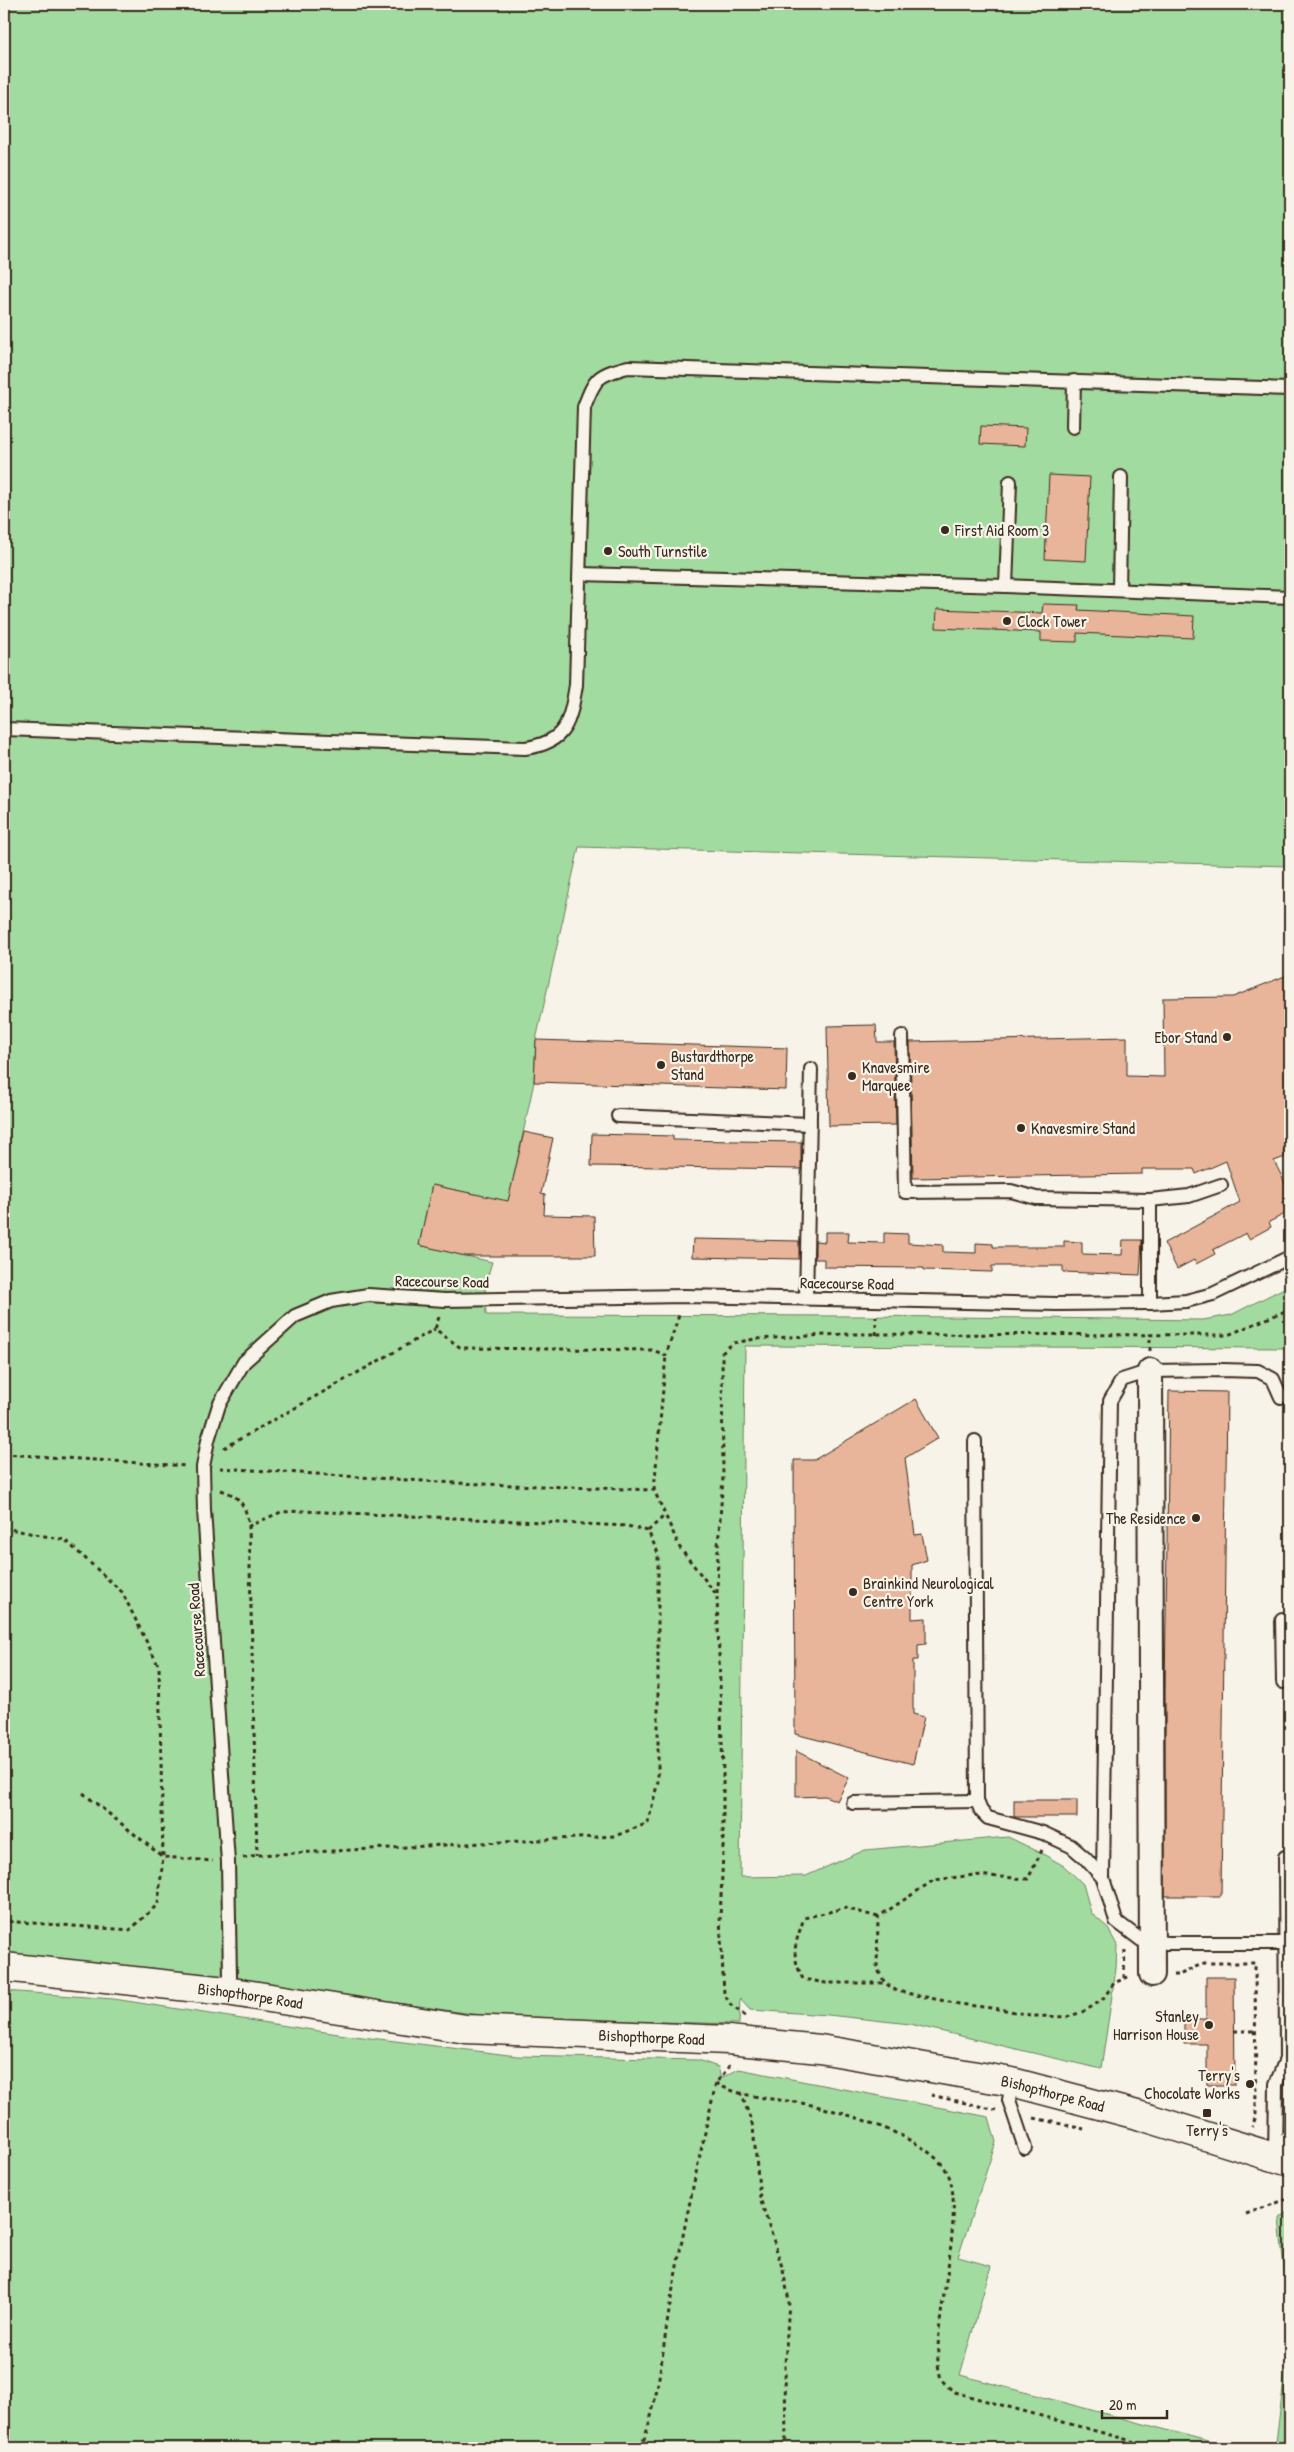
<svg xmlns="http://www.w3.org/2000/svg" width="1294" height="2452" viewBox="0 0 1294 2452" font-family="'Patrick Hand',sans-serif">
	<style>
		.green { fill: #a2dba0; stroke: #6e825f }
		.building { fill: #e8b59a; stroke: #3b2a1e }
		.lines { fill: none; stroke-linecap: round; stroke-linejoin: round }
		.lane-casing { stroke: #3b2a1e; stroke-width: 16 }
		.street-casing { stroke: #3b2a1e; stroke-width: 28 }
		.secondary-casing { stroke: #3b2a1e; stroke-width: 31 }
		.path { stroke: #3b2a1e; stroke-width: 3; stroke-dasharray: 4 4; stroke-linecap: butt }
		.lane { stroke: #f7f3e8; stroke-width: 12 }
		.street { stroke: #f7f3e8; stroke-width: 24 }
		.secondary { stroke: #f7f3e8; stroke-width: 28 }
		.poi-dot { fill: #3b2a1e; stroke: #f7f3e8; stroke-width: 2 }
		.labels { text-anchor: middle; stroke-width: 4.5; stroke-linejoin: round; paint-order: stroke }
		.poi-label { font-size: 16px; fill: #3b2a1e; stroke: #f7f3e8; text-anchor: start }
		.street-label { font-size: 16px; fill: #3b2a1e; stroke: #f7f3e8 }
	</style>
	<rect width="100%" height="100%" fill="#f7f3e8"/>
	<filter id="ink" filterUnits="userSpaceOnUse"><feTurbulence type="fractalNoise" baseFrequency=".02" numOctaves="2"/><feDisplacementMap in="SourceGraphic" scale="10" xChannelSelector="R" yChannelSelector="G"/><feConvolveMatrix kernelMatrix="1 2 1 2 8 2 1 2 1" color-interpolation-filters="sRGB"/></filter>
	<g filter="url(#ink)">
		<g class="green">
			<polygon points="4,4 1290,4 1290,866 579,847 536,1040 534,1082 504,1222 482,1196 432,1185 419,1245 492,1262 485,1285 486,1315 863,1316 1203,1320 1231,1315 1290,1285 1290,1348 745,1346 740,1877 806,1876 865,1850 1008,1837 1041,1853 1064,1866 1083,1884 1091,1913 1107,1927 1117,1945 1116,1969 1101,2069 910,2024 828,2015 750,2010 740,1999 739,2024 500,2018 246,1981 230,1977 4,1958"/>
			<polygon points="4,1991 114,1999 338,2034 517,2056 698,2060 718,2067 721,2078 739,2069 989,2117 996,2142 958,2257 991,2266 960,2375 1234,2448 4,2448"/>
			<polygon points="1290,2210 1290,2331 1279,2218"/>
			<polygon points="1290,2337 1290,2448 1275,2448"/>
		</g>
		<g class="building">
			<polygon points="981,426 1026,428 1025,446 980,444"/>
			<polygon points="1049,475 1090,477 1086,561 1045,559"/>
			<polygon points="1043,604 1079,605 1078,610 1194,616 1193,638 1077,633 1077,642 1041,641 1041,632 936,628 937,609 1042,613"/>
			<polygon points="1290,974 1290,1147 1283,1150 1285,1157 1274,1161 1290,1193 1290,1199 1282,1203 1287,1213 1269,1222 1271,1227 1249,1239 1246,1233 1213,1250 1215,1254 1196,1264 1194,1260 1177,1269 1164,1243 1240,1202 1226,1161 1196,1174 1194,1169 1142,1169 1142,1174 913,1178 910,1042 1127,1037 1127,1076 1164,1077 1163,998 1233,997"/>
			<polygon points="876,1025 877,1042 894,1042 896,1125 829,1126 827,1026"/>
			<polygon points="536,1040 787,1048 786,1090 534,1082"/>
			<polygon points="524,1132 553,1138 541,1194 545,1195 544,1215 594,1216 595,1256 465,1256 419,1245 432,1185 508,1201"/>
			<polygon points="592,1134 673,1136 673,1140 801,1142 801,1169 591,1166"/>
			<polygon points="825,1232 849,1232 848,1242 884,1243 884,1233 908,1234 908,1243 943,1245 943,1252 976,1253 976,1243 993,1244 993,1247 1064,1247 1064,1241 1082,1242 1082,1254 1122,1255 1123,1240 1142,1240 1140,1275 1063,1272 1063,1266 992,1266 992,1272 924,1270 924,1268 824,1267 824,1259 815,1259 815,1241 825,1242"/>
			<polygon points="693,1239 799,1241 799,1259 692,1257"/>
			<polygon points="1169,1391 1227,1392 1221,1896 1165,1896 1165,1692"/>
			<polygon points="916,1399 938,1438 905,1458 915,1535 922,1534 927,1560 912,1565 912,1619 926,1618 926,1644 918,1645 918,1660 913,1660 913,1714 924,1717 913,1764 795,1734 794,1460 814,1460"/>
			<polygon points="796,1751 849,1778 837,1801 825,1796 796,1797"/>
			<rect x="1014" y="1800" width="63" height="17"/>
			<polygon points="1206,1977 1234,1977 1235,2085 1207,2085 1207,2044 1184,2044 1184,2019 1206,2019"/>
		</g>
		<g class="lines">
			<defs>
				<g id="lane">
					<polyline points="1073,427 1074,381"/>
					<polyline points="580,574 1006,586 1290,597"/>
					<polyline points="1006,586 1010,482"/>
					<polyline points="1119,590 1121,477"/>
					<path d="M4,729L525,748C566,743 570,722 576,685L584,407C595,378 597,375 628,367L1290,389"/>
					<polyline points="902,1036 905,1192 1011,1191 1036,1198 1150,1200 1189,1196 1221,1185"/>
					<polyline points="618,1116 810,1124"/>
					<polyline points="1150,1200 1150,1303"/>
					<polyline points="806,1298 811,1069"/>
					<polyline points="975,1441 977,1801 981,1811 988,1818 1043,1833 1071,1846 1085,1858 1103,1878 1116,1921 1141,1940 1167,1943 1286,1943"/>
					<polyline points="1282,1619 1283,1682"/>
					<polyline points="853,1803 977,1801"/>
					<polyline points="1285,1857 1286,2059 1290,2072"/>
					<polyline points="1103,1878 1110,1401 1122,1380 1150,1371 1222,1370 1258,1371 1273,1379 1281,1397"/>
					<polyline points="226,1991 230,1977 228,1862 204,1510 203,1467 208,1440 219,1405 244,1362 295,1316 331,1301 368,1295 445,1300 685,1296 1057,1304 1150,1303 1186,1301 1213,1294 1290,1257"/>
					<polyline points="1012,2082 1009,2100 1025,2148"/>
					<polyline points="1275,2157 1276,2084 1286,2059"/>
					<polyline points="1275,2157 1290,2133"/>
				</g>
				<polyline id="street" points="1150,1371 1152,1974"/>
				<g id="secondary">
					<path id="s1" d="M4,1967L226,1991L466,2029L728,2040L820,2049L1012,2082L1141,2116L1290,2162"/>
				</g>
			</defs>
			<use href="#lane" class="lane-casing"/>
			<use href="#street" class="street-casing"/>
			<use href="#secondary" class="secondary-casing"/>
			<g class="path">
				<polyline points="439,1317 435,1329 461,1348 652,1350 666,1355 680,1312"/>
				<polyline points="876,1335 876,1316"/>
				<polyline points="1150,1351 1150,1334"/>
				<polyline points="224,1448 435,1329"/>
				<polyline points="4,1454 187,1466"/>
				<polyline points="220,1468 455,1483 654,1490 680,1548 716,1594"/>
				<path d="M221,1490C240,1496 246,1506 249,1526L257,1855"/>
				<polyline points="654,1490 666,1355"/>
				<polyline points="4,1528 65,1540 122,1592 159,1667 163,1857 158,1904 130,1930 4,1921"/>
				<polyline points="648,1531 664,1516"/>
				<polyline points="83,1793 163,1857 213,1861"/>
				<polyline points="1042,1850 1028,1879 974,1875 934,1880 878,1917 877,1968 885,1983 897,1991 959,2004 1000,2009 1035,2016 1067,2017 1085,2011 1102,2000 1114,1983 1130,1976"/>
				<polyline points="243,1858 257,1855 615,1836 648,1823 658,1781 658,1553 648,1531 627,1526 303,1511 281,1512 249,1526"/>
				<path d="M878,1917L845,1908L804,1918C795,1945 790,1953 803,1979L826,1983H885"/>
				<polyline points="1173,1975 1179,1975 1204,1963 1255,1963 1256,2116 1252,2127"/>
				<polyline points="1124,1978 1125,1949"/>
				<polyline points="745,2016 731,2005 724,1994 720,1918 723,1853 723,1772 717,1597 718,1547 723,1477 722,1353 733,1343 755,1339 844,1334 1228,1335 1290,1309"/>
				<polyline points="1234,2031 1255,2031"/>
				<path d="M716,2083C739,2098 780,2099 807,2104C844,2112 935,2139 949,2176C962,2211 942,2292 939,2333C938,2347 936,2364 941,2378C943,2383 950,2388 954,2392L1143,2444L1146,2448"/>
				<polyline points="741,2092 753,2127 760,2198 783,2270 789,2301 785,2365 786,2448"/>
				<polyline points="931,2095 996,2110"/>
				<polyline points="1034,2118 1084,2129"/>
				<polyline points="1246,2214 1290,2198"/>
				<path d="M640,2448C656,2417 663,2348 669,2311C682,2234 699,2159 716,2083L729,2067L728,2063"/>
			</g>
			<use href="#lane" class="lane"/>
			<use href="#street" class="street"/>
			<use href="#secondary" class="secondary"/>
		</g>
	</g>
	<g class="poi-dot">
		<circle cx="945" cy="530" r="5"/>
		<circle cx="608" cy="551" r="5"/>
		<circle cx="1007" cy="621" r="5"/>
		<circle cx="1227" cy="1037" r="5"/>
		<circle cx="661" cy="1065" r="5"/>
		<circle cx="852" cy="1076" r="5"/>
		<circle cx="1021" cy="1128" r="5"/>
		<circle cx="1196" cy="1518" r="5"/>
		<circle cx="853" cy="1592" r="5"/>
		<circle cx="1209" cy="2025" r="5"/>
		<circle cx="1250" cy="2084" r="5"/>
		<rect x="1202" y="2108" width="10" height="10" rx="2.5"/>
	</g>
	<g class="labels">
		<g class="poi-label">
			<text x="955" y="536">First Aid Room 3</text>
			<text x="618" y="557">South Turnstile</text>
			<text x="1017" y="627">Clock Tower</text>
			<text x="1217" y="1043" text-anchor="end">Ebor Stand</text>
			<text x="671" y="1062">Bustardthorpe<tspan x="671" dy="18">Stand</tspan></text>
			<text x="862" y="1073">Knavesmire<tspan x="862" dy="18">Marquee</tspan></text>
			<text x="1031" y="1134">Knavesmire Stand</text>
			<text x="1186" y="1524" text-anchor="end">The Residence</text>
			<text x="863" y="1589">Brainkind Neurological<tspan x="863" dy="18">Centre York</tspan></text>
			<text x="1199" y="2022" text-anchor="end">Stanley<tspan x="1199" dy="18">Harrison House</tspan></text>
			<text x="1240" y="2081" text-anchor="end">Terry's<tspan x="1240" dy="18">Chocolate Works</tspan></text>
			<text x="1207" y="2136" text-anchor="middle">Terry's</text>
		</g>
		<g class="street-label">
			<text transform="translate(442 1281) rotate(1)" y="6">Racecourse Road</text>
			<text transform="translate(847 1283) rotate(1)" y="6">Racecourse Road</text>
			<text transform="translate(196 1630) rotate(-94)" y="6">Racecourse Road</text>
			<text dy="6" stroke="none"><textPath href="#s1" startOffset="248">Bishopthorpe Road</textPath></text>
			<text dy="6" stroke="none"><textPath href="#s1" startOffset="652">Bishopthorpe Road</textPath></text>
			<text dy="6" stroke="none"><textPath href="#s1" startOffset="1058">Bishopthorpe Road</textPath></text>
		</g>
	</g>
	<rect width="1294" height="2452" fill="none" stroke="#f7f3e8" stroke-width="20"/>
	<rect x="10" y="10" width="1274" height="2432" fill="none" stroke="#3b2a1e" stroke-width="2" filter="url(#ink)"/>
	<path d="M1102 2410v8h65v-8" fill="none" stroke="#3b2a1e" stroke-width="2.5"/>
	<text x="1109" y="2410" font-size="15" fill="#3b2a1e" stroke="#f7f3e8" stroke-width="4" paint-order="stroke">20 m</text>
</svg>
